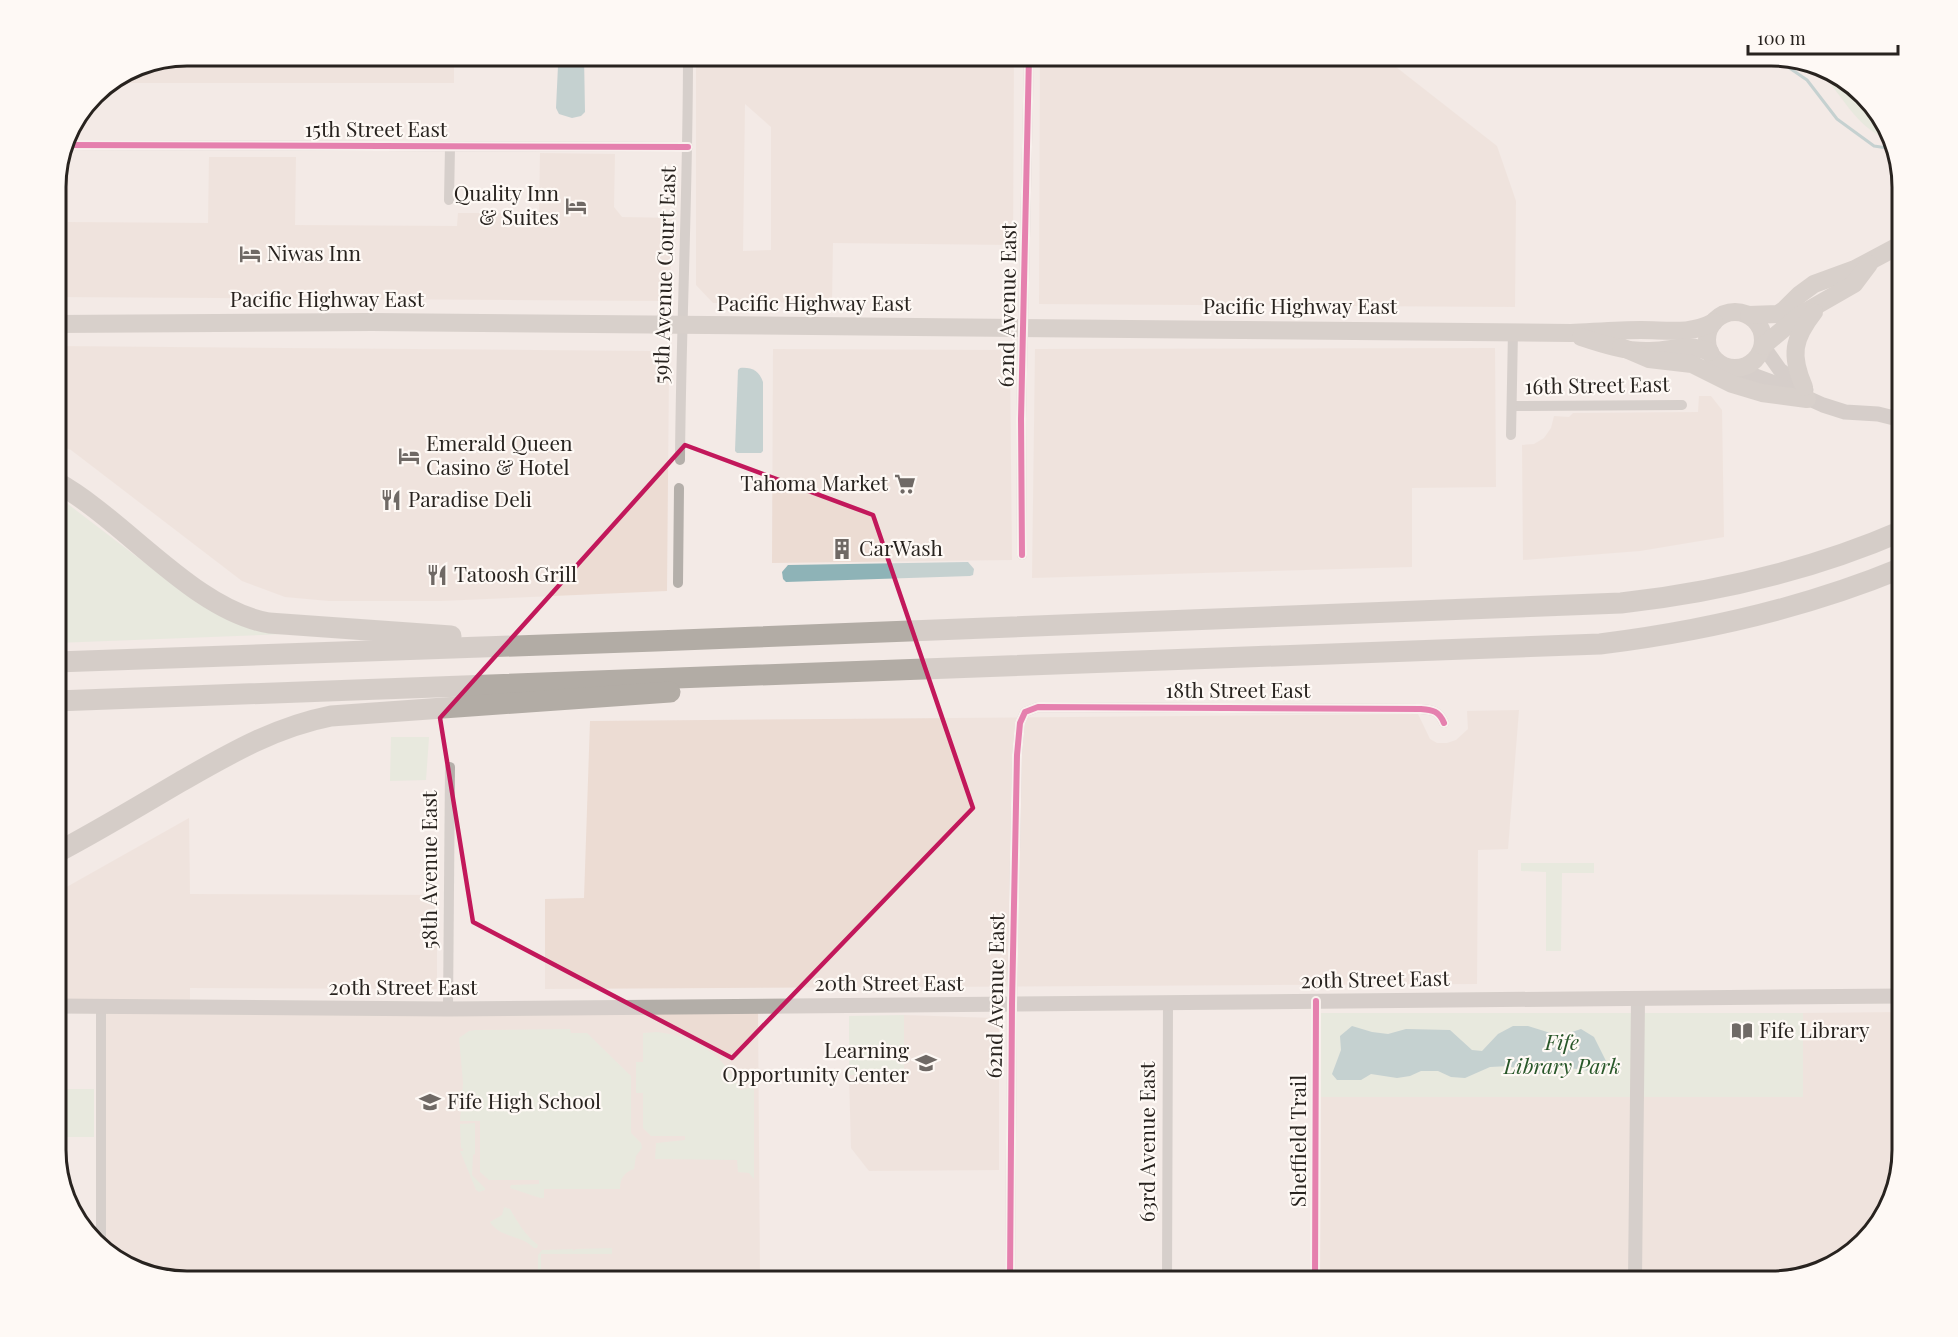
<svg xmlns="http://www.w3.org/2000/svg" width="1958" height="1337" viewBox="0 0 1958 1337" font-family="'Playfair Display',serif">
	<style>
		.built { fill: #ecdcd3; fill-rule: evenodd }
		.green { fill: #dbe8d5 }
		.water { fill: #8eb3b7 }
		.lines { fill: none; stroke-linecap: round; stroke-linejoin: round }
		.stream { stroke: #8eb3b7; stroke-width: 3 }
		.minor { stroke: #b4afaa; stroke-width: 10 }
		.tertiary { stroke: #b4afaa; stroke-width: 14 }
		.secondary { stroke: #b3aea8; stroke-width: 15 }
		.primary { stroke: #b8b1aa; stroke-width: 18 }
		.motorway { stroke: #b2aca5; stroke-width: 21 }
		.cycleway-casing { stroke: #fef9f5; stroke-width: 10 }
		.cycleway { stroke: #d6006c; stroke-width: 6 }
		.marked { fill: none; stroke: #c2185b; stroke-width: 4.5; stroke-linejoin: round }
		.labels { text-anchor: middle; stroke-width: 4.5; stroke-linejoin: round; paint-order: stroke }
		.street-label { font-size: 21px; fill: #28231f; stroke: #fef9f5 }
		.poi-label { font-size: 21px; fill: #28231f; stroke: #fef9f5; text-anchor: start }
		.park-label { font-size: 21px; font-style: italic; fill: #285729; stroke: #fef9f5 }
		.rim { fill: none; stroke: #28231f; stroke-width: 3 }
	</style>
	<rect width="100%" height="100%" fill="#f3eae6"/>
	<g class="built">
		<polygon points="187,56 454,56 454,83 111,83 137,65"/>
		<path d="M696,56H1014L1013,245L833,243L832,302L713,303L696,285ZM745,104L771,127V250L743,251Z"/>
		<polygon points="1040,56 1382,56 1497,146 1516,201 1515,307 1039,304"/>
		<polygon points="540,153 615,154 614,207 622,217 674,218 669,294 661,301 56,297 56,178 61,155 69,155 68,222 208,223 209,157 296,157 295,225 457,226 458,213 539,213"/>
		<polygon points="56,346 650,351 669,369 667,591 441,601 329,601 285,597 242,581 71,450 56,444"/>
		<polygon points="1495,348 1496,487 1412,488 1412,567 1032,578 1035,349"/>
		<polygon points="773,349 1000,350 1010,363 1012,560 772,563"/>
		<polygon points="1699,396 1711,396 1722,410 1724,537 1640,551 1523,560 1522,445 1534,444 1544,438 1551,428 1554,416 1569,417 1573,413 1698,412"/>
		<polygon points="1519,710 1508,849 1478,850 1477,984 545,989 545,899 584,898 590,721 1418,714 1430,739 1437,743 1447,743 1456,740 1468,729 1467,711"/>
		<polygon points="189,818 190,894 437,895 437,989 190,988 190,1007 758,1006 760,1281 187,1281 113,1259 101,1246 101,1007 56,1006 56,893"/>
		<polygon points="1902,1012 1902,1151 1880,1224 1837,1264 1772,1281 1320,1281 1321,1097 1803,1097 1803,1013"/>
		<polygon points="904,1015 994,1018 999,1025 999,1170 869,1171 851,1148 849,1075 904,1075"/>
	</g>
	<g class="green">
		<path d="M1800,64L1845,78L1889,128L1892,141C1861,131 1848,105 1828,81C1822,74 1809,69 1800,64Z"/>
		<path d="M56,495L196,602C224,619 253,626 285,634L56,643Z"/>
		<polygon points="391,737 429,737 426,780 390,781"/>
		<polygon points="1521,863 1594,863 1594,873 1562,873 1561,951 1546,951 1546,872 1521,871"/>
		<rect x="1321" y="1013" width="482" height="84"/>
		<polygon points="904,1015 904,1075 849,1075 849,1016"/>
		<path d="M570,1029L571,1033H587L631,1076V1133L641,1143L642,1148L636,1156L634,1169C624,1172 620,1179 620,1189H544V1198H540L510,1188L511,1185L539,1184V1180H489L480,1172V1121H460L463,1083L459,1038L469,1031L475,1030Z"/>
		<path d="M657,1032C694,1036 725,1055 740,1090L754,1087V1179L749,1173L738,1172L737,1160L655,1159L656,1143L685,1140V1136H651L643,1128V1093H636V1062H643V1033Z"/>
		<rect x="56" y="1089" width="38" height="48"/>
		<polygon points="475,1123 475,1154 473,1155 472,1175 485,1188 485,1190 479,1192 476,1190 460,1151 463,1151 463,1149 461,1148 460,1124"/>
		<path d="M504,1207L510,1209C519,1224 524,1234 538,1245L537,1248H534C522,1235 500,1238 490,1222L502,1215Z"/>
		<polygon points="612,1248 612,1254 541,1254 541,1272 538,1272 538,1255 542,1250 573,1249 573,1251 576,1249"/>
		<polygon points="159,1273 323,1274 323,1281 187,1281"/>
	</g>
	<g class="water">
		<polygon points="485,56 584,56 585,112 581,116 572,118 559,114 556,108 558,66 556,62 551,60 490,60"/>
		<path d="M740,368C752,367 759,371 763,382V451L761,453H737L735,451L738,370Z"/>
		<polygon points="968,562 974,569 973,575 970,576 786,582 783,579 782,572 788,565"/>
		<polygon points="1352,1026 1372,1032 1388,1034 1406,1029 1450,1030 1472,1050 1482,1051 1498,1034 1513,1026 1528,1026 1560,1036 1581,1029 1594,1037 1607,1063 1594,1062 1590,1071 1570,1068 1555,1069 1543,1074 1532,1074 1509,1066 1490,1067 1465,1078 1451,1077 1438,1071 1421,1071 1410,1076 1397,1078 1371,1074 1361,1080 1337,1080 1332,1074 1341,1050 1340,1036"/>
	</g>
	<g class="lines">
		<polyline class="stream" points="1772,56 1807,80 1837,119 1874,146 1894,149"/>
		<g class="minor">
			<polyline points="63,145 688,147"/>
			<polyline points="449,200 450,147"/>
			<polyline points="1512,406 1682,405"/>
			<polyline points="1511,435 1513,331"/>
			<path d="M680,460C681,325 688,190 688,56"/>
			<polyline points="1022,555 1021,419 1029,56"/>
			<polyline points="678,583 679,488"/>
			<polyline points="101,1007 101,1246"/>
			<polyline points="448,1009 450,767"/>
			<path d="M1010,1281L1012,1004L1017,755L1020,723L1025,712L1038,707L1421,709C1433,710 1439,711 1444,723"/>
			<polyline points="1167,1281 1168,1003"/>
		</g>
		<polyline class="tertiary" points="1635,1281 1638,999"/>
		<g class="secondary">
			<polyline points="1763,346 1780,370 1806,390"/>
			<polyline points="1734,368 1772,382 1823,405 1845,412 1878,414 1902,420"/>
			<polyline points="56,1006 448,1009 1902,996"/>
		</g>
		<g class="primary">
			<circle cx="1735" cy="340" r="28"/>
			<polyline points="1749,315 1778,314 1784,310 1799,295 1814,284 1855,269 1902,244"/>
			<path d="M56,324L372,322L1571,333C1594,332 1618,330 1641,330C1667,330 1690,335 1714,322"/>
			<path d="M1581,337C1602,344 1627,352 1650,351C1675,351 1684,342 1710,352"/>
			<polyline points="1763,346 1800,315 1854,284 1869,264"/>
			<polyline points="1621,347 1649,359 1692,364 1732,384 1762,393 1807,399"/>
			<path d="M1804,387C1790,355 1793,339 1814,312"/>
		</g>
		<g class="motorway">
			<path d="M56,482C125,520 193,610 269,623L451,636"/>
			<path d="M56,662L656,641L1621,603C1719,592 1812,570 1902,531"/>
			<path d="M56,701L1600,644C1705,631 1805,608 1902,568"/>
			<path d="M56,853C98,831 139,806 180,782C229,754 275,727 331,716L670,692"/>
		</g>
		<defs>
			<g id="cycleway">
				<polyline points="63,145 688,147"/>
				<polyline points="1022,555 1021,419 1029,56"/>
				<path d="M1010,1281L1012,1004L1017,755L1020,723L1025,712L1038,707L1421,709C1433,710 1439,711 1444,723"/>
				<polyline points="1315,1281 1316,1001"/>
			</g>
		</defs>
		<use href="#cycleway" class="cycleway-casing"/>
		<use href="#cycleway" class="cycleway"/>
	</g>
	<path d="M0 0H1958V1337H0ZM685,445L873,515L973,808L732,1058L473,922L440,718Z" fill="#f3eae6" fill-opacity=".55" fill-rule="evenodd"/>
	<path class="marked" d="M685,445L873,515L973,808L732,1058L473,922L440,718Z"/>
	<defs>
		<symbol id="hotel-bare" viewBox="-9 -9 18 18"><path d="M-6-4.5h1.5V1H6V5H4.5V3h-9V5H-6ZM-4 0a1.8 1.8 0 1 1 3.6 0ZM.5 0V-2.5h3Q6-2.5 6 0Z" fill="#6f6965" stroke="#fef9f5" stroke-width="2.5" paint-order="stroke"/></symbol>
		<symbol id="supermarket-bare" viewBox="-9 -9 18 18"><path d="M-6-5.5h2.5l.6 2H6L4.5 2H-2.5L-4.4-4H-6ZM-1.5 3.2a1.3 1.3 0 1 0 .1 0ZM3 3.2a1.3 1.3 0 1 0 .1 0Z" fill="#6f6965" stroke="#fef9f5" stroke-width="2.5" paint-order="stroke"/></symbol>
		<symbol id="restaurant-bare" viewBox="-9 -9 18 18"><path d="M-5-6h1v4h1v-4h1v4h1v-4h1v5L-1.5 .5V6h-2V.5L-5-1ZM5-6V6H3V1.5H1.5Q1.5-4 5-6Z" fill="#6f6965" stroke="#fef9f5" stroke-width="2.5" paint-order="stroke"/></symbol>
		<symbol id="building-bare" viewBox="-9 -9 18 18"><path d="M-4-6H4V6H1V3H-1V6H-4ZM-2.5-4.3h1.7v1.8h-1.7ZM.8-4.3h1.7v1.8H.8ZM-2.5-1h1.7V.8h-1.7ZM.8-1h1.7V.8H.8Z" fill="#6f6965" stroke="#fef9f5" stroke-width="2.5" paint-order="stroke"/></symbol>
		<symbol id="library-bare" viewBox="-9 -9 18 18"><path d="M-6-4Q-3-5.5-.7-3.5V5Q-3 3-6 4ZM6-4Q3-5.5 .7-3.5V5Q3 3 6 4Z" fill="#6f6965" stroke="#fef9f5" stroke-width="2.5" paint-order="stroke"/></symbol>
		<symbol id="school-bare" viewBox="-9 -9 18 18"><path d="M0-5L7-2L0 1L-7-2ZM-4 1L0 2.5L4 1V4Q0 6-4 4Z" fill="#6f6965" stroke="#fef9f5" stroke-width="2.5" paint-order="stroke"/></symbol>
	</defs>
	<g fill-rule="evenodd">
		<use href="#hotel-bare" x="561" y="191" width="30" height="30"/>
		<use href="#hotel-bare" x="235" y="239" width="30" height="30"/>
		<use href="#hotel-bare" x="394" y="441" width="30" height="30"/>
		<use href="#supermarket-bare" x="890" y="469" width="30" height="30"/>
		<use href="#restaurant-bare" x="376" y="485" width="30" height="30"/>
		<use href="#building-bare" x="827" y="534" width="30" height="30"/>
		<use href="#restaurant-bare" x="422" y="560" width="30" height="30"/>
		<use href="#library-bare" x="1727" y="1016" width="30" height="30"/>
		<use href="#school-bare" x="911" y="1048" width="30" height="30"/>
		<use href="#school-bare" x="415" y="1087" width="30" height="30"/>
	</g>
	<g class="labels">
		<g class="street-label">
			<text x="376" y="137">15th Street East</text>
			<text transform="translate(665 275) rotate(-88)" y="7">59th Avenue Court East</text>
			<text x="327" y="307">Pacific Highway East</text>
			<text x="814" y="311">Pacific Highway East</text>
			<text transform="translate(1008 305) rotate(-89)" y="7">62nd Avenue East</text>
			<text x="1300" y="314">Pacific Highway East</text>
			<text transform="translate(1597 386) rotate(-1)" y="7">16th Street East</text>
			<text x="1238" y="698">18th Street East</text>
			<text transform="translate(430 870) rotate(-90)" y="7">58th Avenue East</text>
			<text transform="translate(1375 980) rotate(-1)" y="7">20th Street East</text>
			<text x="889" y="991">20th Street East</text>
			<text x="403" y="995">20th Street East</text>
			<text transform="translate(996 996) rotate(-89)" y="7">62nd Avenue East</text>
			<text transform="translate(1299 1141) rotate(-90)" y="7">Sheffield Trail</text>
			<text transform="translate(1148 1142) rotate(-90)" y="7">63rd Avenue East</text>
		</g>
		<g class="poi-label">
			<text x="559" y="201" text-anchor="end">Quality Inn<tspan x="559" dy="24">&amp; Suites</tspan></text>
			<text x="267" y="261">Niwas Inn</text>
			<text x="426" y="451">Emerald Queen<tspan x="426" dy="24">Casino &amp; Hotel</tspan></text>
			<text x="888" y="491" text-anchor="end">Tahoma Market</text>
			<text x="408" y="507">Paradise Deli</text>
			<text x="859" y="556">CarWash</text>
			<text x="454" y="582">Tatoosh Grill</text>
			<text x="1759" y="1038">Fife Library</text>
			<text x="909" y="1058" text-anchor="end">Learning<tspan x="909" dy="24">Opportunity Center</tspan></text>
			<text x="447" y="1109">Fife High School</text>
		</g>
		<g class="park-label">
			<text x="1562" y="1050">Fife<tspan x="1562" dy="24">Library Park</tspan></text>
		</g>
	</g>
	<path d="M0 0H1958V1337H0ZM187 66H1771A121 121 0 0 1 1892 187V1150A121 121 0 0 1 1771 1271H187A121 121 0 0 1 66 1150V187A121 121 0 0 1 187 66Z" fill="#fef9f5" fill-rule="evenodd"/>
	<path class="rim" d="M187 66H1771A121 121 0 0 1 1892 187V1150A121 121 0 0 1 1771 1271H187A121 121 0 0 1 66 1150V187A121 121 0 0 1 187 66Z"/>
	<path d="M1748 45v9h150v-9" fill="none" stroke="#28231f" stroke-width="3"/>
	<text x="1757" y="45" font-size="18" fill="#28231f" stroke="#fef9f5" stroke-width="4.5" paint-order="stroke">100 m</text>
</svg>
